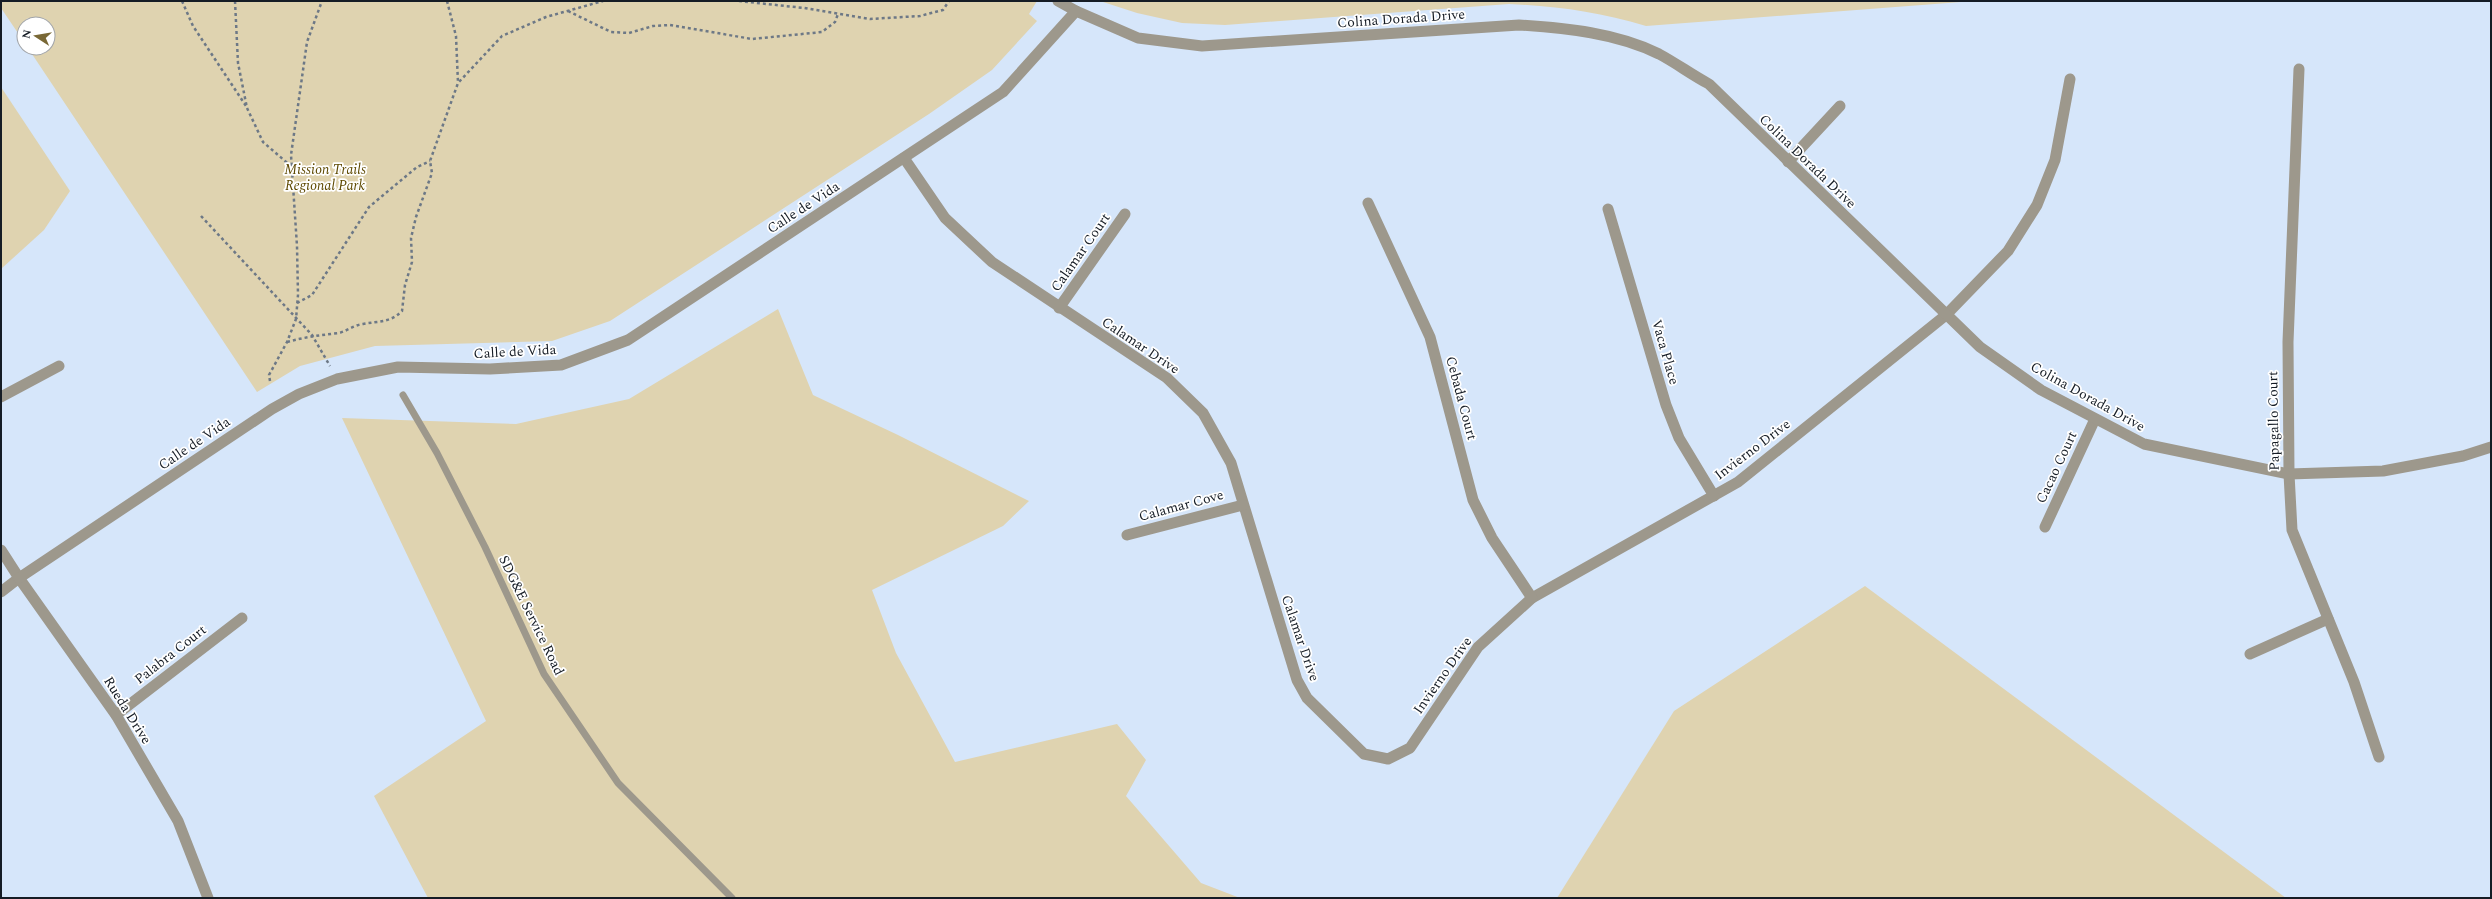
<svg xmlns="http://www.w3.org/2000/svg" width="2492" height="899" viewBox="0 0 2492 899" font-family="Spectral,serif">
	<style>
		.green { fill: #dfd3b0 }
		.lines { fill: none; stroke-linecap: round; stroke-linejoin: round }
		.path { stroke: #6d7886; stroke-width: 2.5; stroke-dasharray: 3 3; stroke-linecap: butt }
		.service { stroke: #9d988c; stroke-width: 7 }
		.minor { stroke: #9d988c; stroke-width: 11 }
		.tertiary { stroke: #9d988c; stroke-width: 11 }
		.labels { text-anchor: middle; stroke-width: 3.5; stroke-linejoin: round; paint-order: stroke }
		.street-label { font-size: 14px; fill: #151c25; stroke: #fff }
		.park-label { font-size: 14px; font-style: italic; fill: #5e4900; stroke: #fff }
	</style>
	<rect width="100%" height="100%" fill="#d6e6fa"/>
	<g class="green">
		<polygon points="1,1 1037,1 1029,14 1037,21 992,70 929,114 610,321 552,341 375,346 300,366 257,392 28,48 48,48 48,24 24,24 24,42 1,8"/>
		<path d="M1100,1H1974L1646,26C1599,12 1558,6 1509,4L1225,25L1182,23L1137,13Z"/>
		<polygon points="1,87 70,191 44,230 1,269"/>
		<polygon points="778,309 813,395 898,435 1029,501 1003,526 872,590 896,653 955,762 1117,724 1146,760 1126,796 1201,883 1240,898 428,898 374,796 486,721 342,418 516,424 629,399"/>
		<polygon points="1865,586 2286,898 1557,898 1674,711"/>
	</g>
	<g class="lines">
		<g class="path">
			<polyline points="182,1 193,26 246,106"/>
			<polyline points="235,1 238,63 247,108 263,142 292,167"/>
			<polyline points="447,1 456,36 458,83"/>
			<polyline points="739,1 804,8 870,19 920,16 943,10 949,1"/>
			<polyline points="568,11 611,32 629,33 653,26 670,25 752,39 822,32 835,22 838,14"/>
			<polyline points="201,216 312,335 330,366"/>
			<polyline points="297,303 312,295 369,207 417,167 430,161"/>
			<path d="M287,342C305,337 321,335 339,333C347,331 354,325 363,324C378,321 390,323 402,311L405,285L412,262L411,238L416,217L432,173L430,161L458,83L502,36L546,17L603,1"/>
			<polyline points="270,381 269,375 287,342 296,319 298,295 297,246 291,155 307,42 322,1"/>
		</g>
		<polyline class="service" points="403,395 437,453 485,547 544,674 618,783 732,898"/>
		<g class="minor">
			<polyline points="1058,1 1076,11"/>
			<polyline points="2299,69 2288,342 2289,474 2292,530 2354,682 2379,757"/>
			<polyline points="904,158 945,218 992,262 1167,378 1203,413 1231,463 1297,680 1307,698 1364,754 1388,759 1410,748 1478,647 1532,598 1738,482 1946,315 2008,251 2037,205 2055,160 2070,79"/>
			<polyline points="1788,162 1840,106"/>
			<polyline points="1368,203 1430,337 1473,500 1492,538 1532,598"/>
			<polyline points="1608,209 1666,405 1679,438 1714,496"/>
			<polyline points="1059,308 1125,214"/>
			<polyline points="1,397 59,366"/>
			<polyline points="2045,527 2095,419"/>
			<polyline points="1127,535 1243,505"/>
			<polyline points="1,592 19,578"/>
			<polyline points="2250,654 2328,619"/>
			<polyline points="116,715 242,618"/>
		</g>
		<g class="tertiary">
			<polyline points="1,550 19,578 116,715 178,821 208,898"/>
			<path d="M19,578L272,409L299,394L337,379L398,367L490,369L561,365L628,340L1003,92L1076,11L1138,38L1202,46L1519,25C1566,28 1617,33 1659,54C1676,63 1692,75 1709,84L1980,347L2041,390L2144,444L2289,474L2383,471L2463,456L2491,447"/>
		</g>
	</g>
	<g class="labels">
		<g class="street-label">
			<text transform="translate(1401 18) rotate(-4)" y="5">Colina Dorada Drive</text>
			<text transform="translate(1808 161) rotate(44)" y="5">Colina Dorada Drive</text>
			<text transform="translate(803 207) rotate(-33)" y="5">Calle de Vida</text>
			<text transform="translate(1080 252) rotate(-55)" y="5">Calamar Court</text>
			<text transform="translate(1141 345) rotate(34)" y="5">Calamar Drive</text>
			<text transform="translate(515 351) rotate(-3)" y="5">Calle de Vida</text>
			<text transform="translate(1666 352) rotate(74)" y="5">Vaca Place</text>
			<text transform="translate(2088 396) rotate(29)" y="5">Colina Dorada Drive</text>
			<text transform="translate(1462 398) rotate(75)" y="5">Cebada Court</text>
			<text transform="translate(2273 421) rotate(-91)" y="5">Papagallo Court</text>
			<text transform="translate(194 443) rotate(-34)" y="5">Calle de Vida</text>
			<text transform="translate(1752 449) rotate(-37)" y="5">Invierno Drive</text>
			<text transform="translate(2056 467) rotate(-65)" y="5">Cacao Court</text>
			<text transform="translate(1181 505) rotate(-15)" y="5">Calamar Cove</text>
			<text transform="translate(532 615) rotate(64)" y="5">SDG&amp;E Service Road</text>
			<text transform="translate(1301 638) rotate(71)" y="5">Calamar Drive</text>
			<text transform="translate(170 654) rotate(-38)" y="5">Palabra Court</text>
			<text transform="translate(1442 675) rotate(-55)" y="5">Invierno Drive</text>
			<text transform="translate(128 710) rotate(58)" y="5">Rueda Drive</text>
		</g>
		<g class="park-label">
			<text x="325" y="174">Mission Trails<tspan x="325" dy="16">Regional Park</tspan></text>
		</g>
	</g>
	<rect width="2492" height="899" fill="none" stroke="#151c25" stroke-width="4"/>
	<g transform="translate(36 36) rotate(282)"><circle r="19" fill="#ffffff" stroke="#a1a4a8"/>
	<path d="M0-3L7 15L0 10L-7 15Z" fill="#796836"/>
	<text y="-6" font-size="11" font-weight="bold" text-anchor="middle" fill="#151c25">N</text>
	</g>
</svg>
